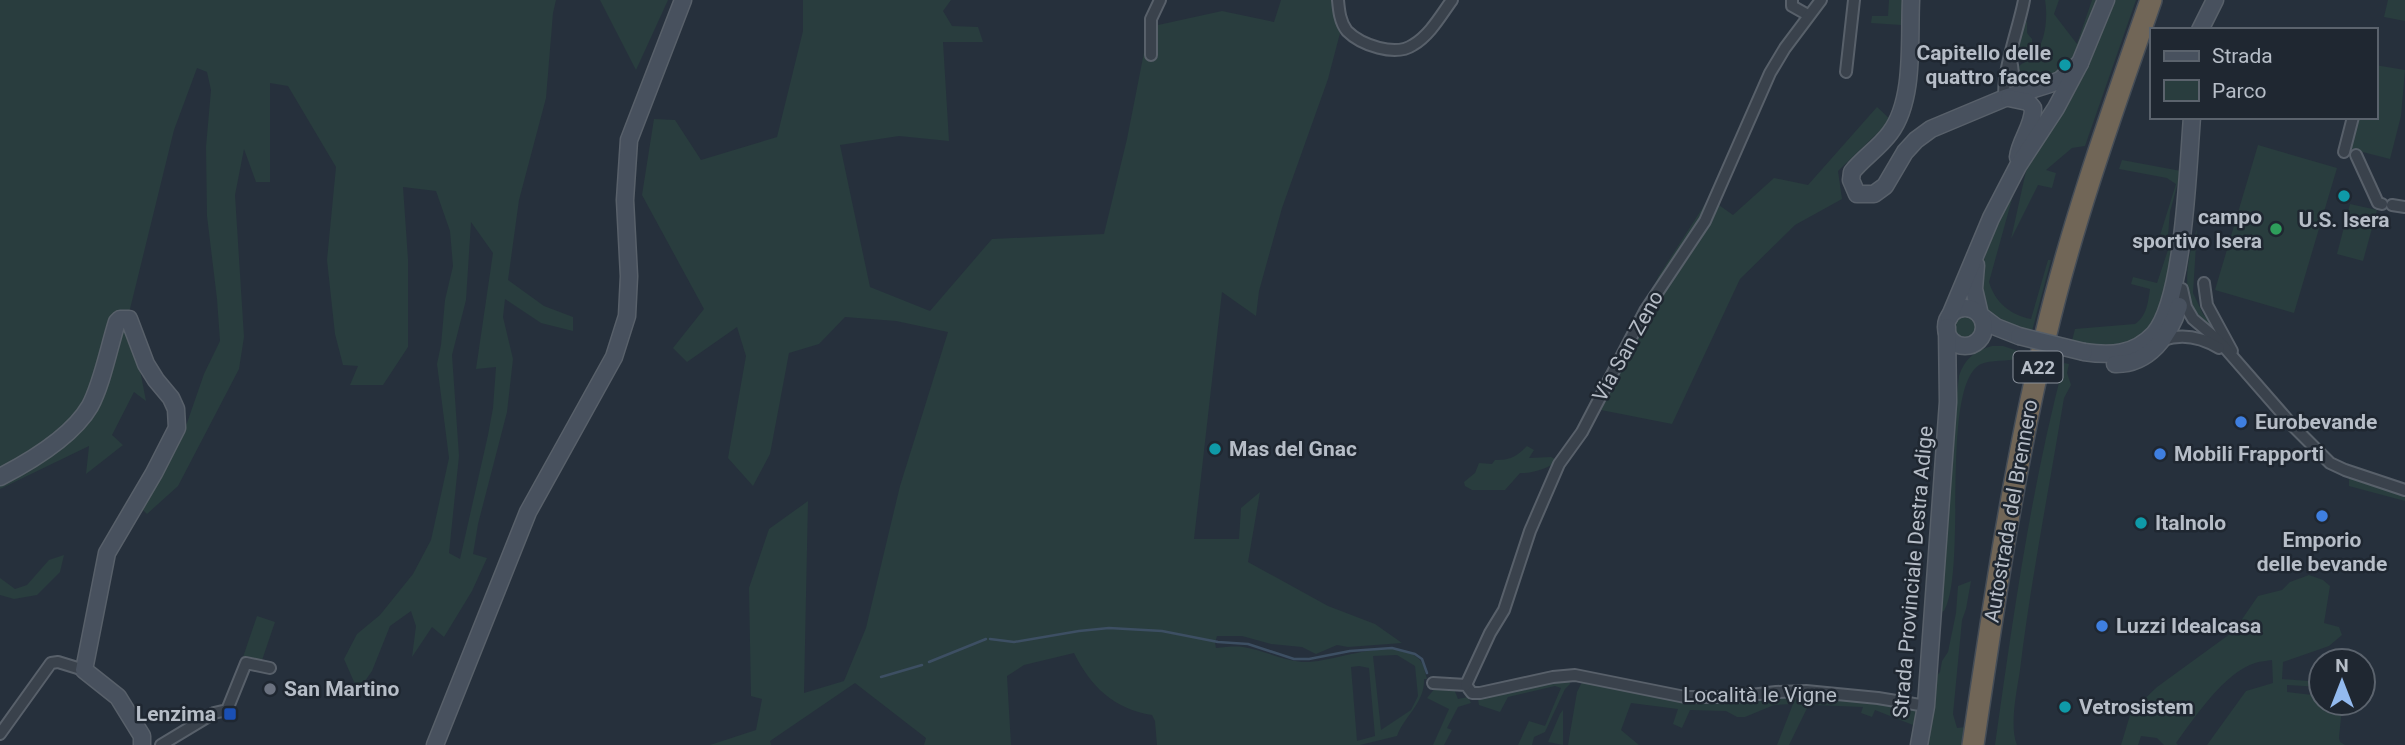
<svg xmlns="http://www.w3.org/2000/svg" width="2405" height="745" viewBox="0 0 2405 745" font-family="Roboto,sans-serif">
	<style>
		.green { fill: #293d3e; fill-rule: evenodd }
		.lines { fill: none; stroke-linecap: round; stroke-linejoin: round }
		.stream { stroke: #3d4f63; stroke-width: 2.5 }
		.street-casing { stroke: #58606a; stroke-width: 14 }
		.secondary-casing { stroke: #58606a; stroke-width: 19 }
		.highway-casing { stroke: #454d57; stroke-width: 24 }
		.street { stroke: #3a424c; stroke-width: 10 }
		.secondary { stroke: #48515e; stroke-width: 16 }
		.highway { stroke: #716657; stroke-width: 21 }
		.secondary-bridge-casing { stroke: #58606a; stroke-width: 19; stroke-linecap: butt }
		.secondary-bridge { stroke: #48515e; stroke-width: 16 }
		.culture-dot { fill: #0f9aa8; stroke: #1f2731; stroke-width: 2.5 }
		.leisure-dot { fill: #2e9e5b; stroke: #1f2731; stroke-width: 2.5 }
		.shop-dot { fill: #3f7fe0; stroke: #1f2731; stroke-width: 2.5 }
		.worship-dot { fill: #6b7280; stroke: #1f2731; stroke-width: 2.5 }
		.transit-dot { fill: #1a4fb4; stroke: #1f2731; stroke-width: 2.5 }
		.labels { text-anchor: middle; stroke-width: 5; stroke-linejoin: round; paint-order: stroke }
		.shield { fill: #1f2731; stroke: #89909a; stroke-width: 2 }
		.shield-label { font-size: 19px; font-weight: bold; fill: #b6bdc7 }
		.poi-label { font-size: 21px; font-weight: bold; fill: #b6bdc7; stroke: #1f2731; text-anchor: start }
		.street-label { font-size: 21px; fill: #b6bdc7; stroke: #1f2731 }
	</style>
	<rect width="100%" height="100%" fill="#26303c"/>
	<g class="green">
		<path d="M0,0H556L553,13L546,98L519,200L508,280L544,306L573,317V331L541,323L505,299L503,317L513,359L507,412L478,524L473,554L487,558L472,591L444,637L432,627L412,657L416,626L411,611L390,626L372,671L358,691L344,659L357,634L380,615L413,574L431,540L449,458L437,364L441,345L445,300L453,266L450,231L436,191L403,187L408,259V347L383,385H350L358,366L343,365L335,334L327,260L336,167L288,86L270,83V182H256L244,149L235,195L244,337L239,369L178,486L147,514L140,507L187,423L204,374L220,341L217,299L207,216L206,147L211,90L207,72L197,68L174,130L129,313L146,401L134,392L112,435L123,445L86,474L89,446L0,489ZM471,222L493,253L476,369L496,367L493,408L488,435L460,559L449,553L459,456L452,355L466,300Z"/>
		<polygon points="600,0 668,0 636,70"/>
		<path d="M803,0H951L943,11L952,26L978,27L983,42H943L949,141L899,136L840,145L870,287L930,311L992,239L1104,234L1127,139L1149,27L1222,11L1274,22L1281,0H1341L1344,21L1339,37L1328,79L1282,208L1259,291L1256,316L1222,292L1194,539H1239L1241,508L1260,492L1248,562L1328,606L1375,624L1402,643L1348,647L1337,645L1316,654L1302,647L1271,644L1242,636H1217L1215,643L1216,648C1225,647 1235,646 1243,647C1263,650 1281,660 1302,662C1332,664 1394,634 1419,659C1424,664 1425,672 1427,679H1424C1425,703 1404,716 1397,736L1360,745H1157L1155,721L1152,715C1114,709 1091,687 1074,653L1024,665L1007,676L1011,745H924L926,738L855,683L770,741L771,745H710L756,730L762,699L751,696L749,588L769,529L808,501L804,693L844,681L866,628L900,486L948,332L896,321L845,317L819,344L789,353L770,454L753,486L728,458L746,356L737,327L687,362L673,348L704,309L642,195L654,119L675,120L701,160L777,137L803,31ZM1397,655L1415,666L1418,696L1411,710L1381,730L1373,656ZM1359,666L1369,668L1375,736L1357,741L1351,667Z"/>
		<polygon points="1889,0 1903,0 1901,25 1871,23 1872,16 1888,16"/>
		<path d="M2045,0H2059L2054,14L2077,44L2092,0H2100L2083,44L2067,69L2033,86L2021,81L2017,71L2018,67C2022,63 2028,61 2032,57C2046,44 2048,17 2045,0Z"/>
		<polygon points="2113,0 2136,0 2085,146 2072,148 2046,170 2056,173 2052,188 2038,185 2011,239 2026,171 2075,91"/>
		<polygon points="2388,0 2405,0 2405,21 2384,17"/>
		<polygon points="2025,21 2027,22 2027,33 2032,39 2032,47 2016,57"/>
		<polygon points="2375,65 2405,70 2401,116 2390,159 2347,148 2355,117 2375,117"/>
		<polygon points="1877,107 1891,120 1838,171 1842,199 1795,225 1740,279 1672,424 1601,410 1658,277 1709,198 1733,215 1774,178 1808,185"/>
		<polygon points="2258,145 2337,168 2294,313 2215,290"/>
		<path d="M2122,160L2181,171L2170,212L2168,235L2172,256L2164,305L2144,336L2114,349L2071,345L2075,329L2135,324C2147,316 2148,302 2150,289L2131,284L2133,277L2157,283L2168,250L2157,245L2176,184L2167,178L2119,169Z"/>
		<path d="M2015,188L1989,282C1995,302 2010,315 2031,319L2048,260H2051L2031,335L1987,314L1978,275L2001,214Z"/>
		<polygon points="2350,204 2377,210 2363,261 2337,254"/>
		<path d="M2197,229L2193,293L2203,314L2221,335C2215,331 2207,327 2202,323C2179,299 2187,257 2197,229Z"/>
		<circle cx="1964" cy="328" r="11"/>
		<path d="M1992,346H2003L2018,351L2019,359C2008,361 1990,360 1981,364C1939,385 1968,569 1944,611L1938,613L1946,489L1959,376C1965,359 1974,351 1992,346Z"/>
		<path d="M2064,363L2069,364L2067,373L2071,385L2064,398C2049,489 2031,579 2020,670C2017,690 2009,726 2017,745H1995C2013,617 2031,488 2064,363Z"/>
		<path d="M1527,446L1534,450L1529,458L1551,457L1557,460C1551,468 1531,474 1520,473L1505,490H1472L1465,486L1464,482L1475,473L1479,463L1492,464L1495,460C1511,460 1516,457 1527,446Z"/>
		<polygon points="2349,477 2405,495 2405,501 2349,486"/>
		<polygon points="64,555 60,572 37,595 14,599 0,595 0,578 15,589 27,585 49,560"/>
		<path d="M2309,575L2323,580L2330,586L2324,623L2339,627L2342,635L2329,646L2283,662L2282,679L2321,682V687L2287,685V692L2321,696V703H2333L2334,707H2342L2339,738L2340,742L2345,745H2207L2246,691L2273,683L2272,660C2267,661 2261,661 2255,663C2224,673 2195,717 2176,743L2178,745H2164L2157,738L2141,736L2138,745H2121L2131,712L2157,687L2234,631L2258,596L2282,590L2290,582Z"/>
		<polygon points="1971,581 1966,609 1962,620 1953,714 1957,728 1966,727 1963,745 1925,745 1933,680 1940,672 1942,661 1948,652 1956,613 1958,586"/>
		<polygon points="257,616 275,622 260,666 242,660"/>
		<polygon points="1569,680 1570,684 1565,689 1545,732 1534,737 1532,745 1518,745 1529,721 1545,726 1561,688 1555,686 1508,697 1500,712 1479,705 1478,699 1544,682"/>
		<polygon points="1583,680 1630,691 1813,696 1789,745 1777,745 1793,704 1774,705 1745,717 1737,717 1726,711 1690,710 1682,728 1673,724 1678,709 1631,703 1621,730 1639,745 1568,745 1577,692"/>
		<polygon points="1436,687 1454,689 1458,699 1468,697 1471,703 1458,707 1447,728 1452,730 1444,745 1433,745 1449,709 1427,698"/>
		<polygon points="1821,697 1865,701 1918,710 1916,745 1910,745 1913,725 1875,710 1872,717 1861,713 1863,707 1814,705"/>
		<polygon points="1563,710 1563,745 1548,742 1560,714"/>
	</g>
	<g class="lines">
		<g class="stream">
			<polyline points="990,639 1014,642 1079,631 1109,628 1162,631 1218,642 1248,644 1294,659 1309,659 1350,651 1392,648 1415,654 1422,659 1427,673"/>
			<polyline points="929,662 986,639"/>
			<polyline points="881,677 922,665"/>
		</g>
		<defs>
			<g id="street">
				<path d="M1338,0C1339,11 1340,22 1347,31C1361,45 1395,57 1413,45C1430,35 1441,15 1452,0"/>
				<polyline points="1792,0 1792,6 1808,15"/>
				<polyline points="1151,55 1151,19 1160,0"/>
				<path d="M2012,65C2013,80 2017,85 2031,90"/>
				<polyline points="1846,72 1854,0"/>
				<path d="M2005,98C2000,78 2020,24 2024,0"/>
				<polyline points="2344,152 2353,117"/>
				<polyline points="2356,155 2378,203 2382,204"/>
				<polyline points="2392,205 2405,207"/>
				<polyline points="2204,283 2207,305 2232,351"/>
				<polyline points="2182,289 2186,307 2193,319 2218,340 2293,426 2330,463 2345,470 2405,490"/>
				<path d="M2163,340C2183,333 2201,337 2219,348"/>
				<polyline points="1433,683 1466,685 1472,693 1480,693 1553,677 1575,675 1685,697 1734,697 1776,692 1806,691 1878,698 1926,706"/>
				<polyline points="1466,685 1490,633 1504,610 1530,531 1559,464 1582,432 1645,311 1705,221 1770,73 1785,48 1821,0"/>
				<polyline points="0,734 51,663 58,662 84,670"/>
				<polyline points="161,745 214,713 227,710 246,663 270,668"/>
			</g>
			<g id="secondary">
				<path d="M1911,0C1909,40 1915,100 1890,133C1879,148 1863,158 1852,172L1851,180L1857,194H1874L1885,186L1905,152L1916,140L1931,129L2005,98L2050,84L2060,80L2080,63"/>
				<polyline points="2200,30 2215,0"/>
				<path d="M2009,98L2028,102L2033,108C2034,125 2020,140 2018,157"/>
				<polyline points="1976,265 1974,289 1980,315 1996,327 2019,336"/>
				<circle cx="1965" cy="327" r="19"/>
				<polyline points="1949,318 1991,218 2018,166 2056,108 2080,63 2106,0"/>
				<path d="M2084,352C2111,356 2134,355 2154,334C2184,300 2188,166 2192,117"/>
				<path d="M2115,364C2149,365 2170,335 2179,306"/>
				<path d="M0,477C31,461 72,437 90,406C102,384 109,347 117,322L120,319H129L146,364L156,380L171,398L176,409L177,428L154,473L107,553L84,670L118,697L142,736V745"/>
				<polyline points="435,745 528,512 614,357 627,316 629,276 625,200 629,140 683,0"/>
				<polyline points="1919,745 1926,706 1948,402 1947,327"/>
			</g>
			<path id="highway" d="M1973,745C1993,609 2013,472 2045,338C2072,223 2112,112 2151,0"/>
		</defs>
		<use href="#street" class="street-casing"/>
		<use href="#secondary" class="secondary-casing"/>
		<use href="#highway" class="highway-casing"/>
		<use href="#street" class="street"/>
		<use href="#secondary" class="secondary"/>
		<use href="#highway" class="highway"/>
		<defs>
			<polyline id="secondary-bridge" points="2019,336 2084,352"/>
		</defs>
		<use href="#secondary-bridge" class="secondary-bridge-casing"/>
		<use href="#secondary-bridge" class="secondary-bridge"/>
	</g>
	<g class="culture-dot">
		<circle cx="2065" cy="65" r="7"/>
		<circle cx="2344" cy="196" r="7"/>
		<circle cx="1215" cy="449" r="7"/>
		<circle cx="2141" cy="523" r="7"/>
		<circle cx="2065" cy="707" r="7"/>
	</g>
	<circle class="leisure-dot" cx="2276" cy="229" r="7"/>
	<g class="shop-dot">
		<circle cx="2241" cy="422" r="7"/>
		<circle cx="2160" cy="454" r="7"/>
		<circle cx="2322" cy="516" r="7"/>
		<circle cx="2102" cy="626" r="7"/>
	</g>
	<circle class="worship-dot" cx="270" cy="689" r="7"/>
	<rect class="transit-dot" x="223" y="707" width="14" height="14" rx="3.5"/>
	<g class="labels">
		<rect class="shield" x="2013.5" y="351.5" width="49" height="31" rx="5"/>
		<g class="shield-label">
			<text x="2038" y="374">A22</text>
		</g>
		<g class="poi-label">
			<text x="2051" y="60" text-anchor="end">Capitello delle<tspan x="2051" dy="24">quattro facce</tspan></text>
			<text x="2262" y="224" text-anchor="end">campo<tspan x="2262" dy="24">sportivo Isera</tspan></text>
			<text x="2344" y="227" text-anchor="middle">U.S. Isera</text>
			<text x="2255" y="429">Eurobevande</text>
			<text x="1229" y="456">Mas del Gnac</text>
			<text x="2174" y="461">Mobili Frapporti</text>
			<text x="2155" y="530">Italnolo</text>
			<text x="2322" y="547" text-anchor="middle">Emporio<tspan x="2322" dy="24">delle bevande</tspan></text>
			<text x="2116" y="633">Luzzi Idealcasa</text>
			<text x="284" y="696">San Martino</text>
			<text x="2079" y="714">Vetrosistem</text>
			<text x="216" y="721" text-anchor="end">Lenzima</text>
		</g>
		<g class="street-label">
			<text transform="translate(1628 346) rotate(-61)" y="7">Via San Zeno</text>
			<text transform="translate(2011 511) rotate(-80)" y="7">Autostrada del Brennero</text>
			<text transform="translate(1913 572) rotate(-85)" y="7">Strada Provinciale Destra Adige</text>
			<text x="1760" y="702">Località le Vigne</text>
		</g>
	</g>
	<rect x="2150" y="28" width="228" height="91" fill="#1f2731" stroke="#5b636d" stroke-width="2"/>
	<rect x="2164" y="51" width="35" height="10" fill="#48515e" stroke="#5b636d" stroke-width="2"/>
	<text x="2212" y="63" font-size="21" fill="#b6bdc7">Strada</text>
	<rect x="2164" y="80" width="35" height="21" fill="#293d3e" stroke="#5b636d" stroke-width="2"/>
	<text x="2212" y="98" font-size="21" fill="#b6bdc7">Parco</text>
	<g transform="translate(2342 682)"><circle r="33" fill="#1f2731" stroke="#5b636d" stroke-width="2"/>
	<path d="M0-5L12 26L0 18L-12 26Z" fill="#93baef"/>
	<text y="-10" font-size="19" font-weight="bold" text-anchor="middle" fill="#b6bdc7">N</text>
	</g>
</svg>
